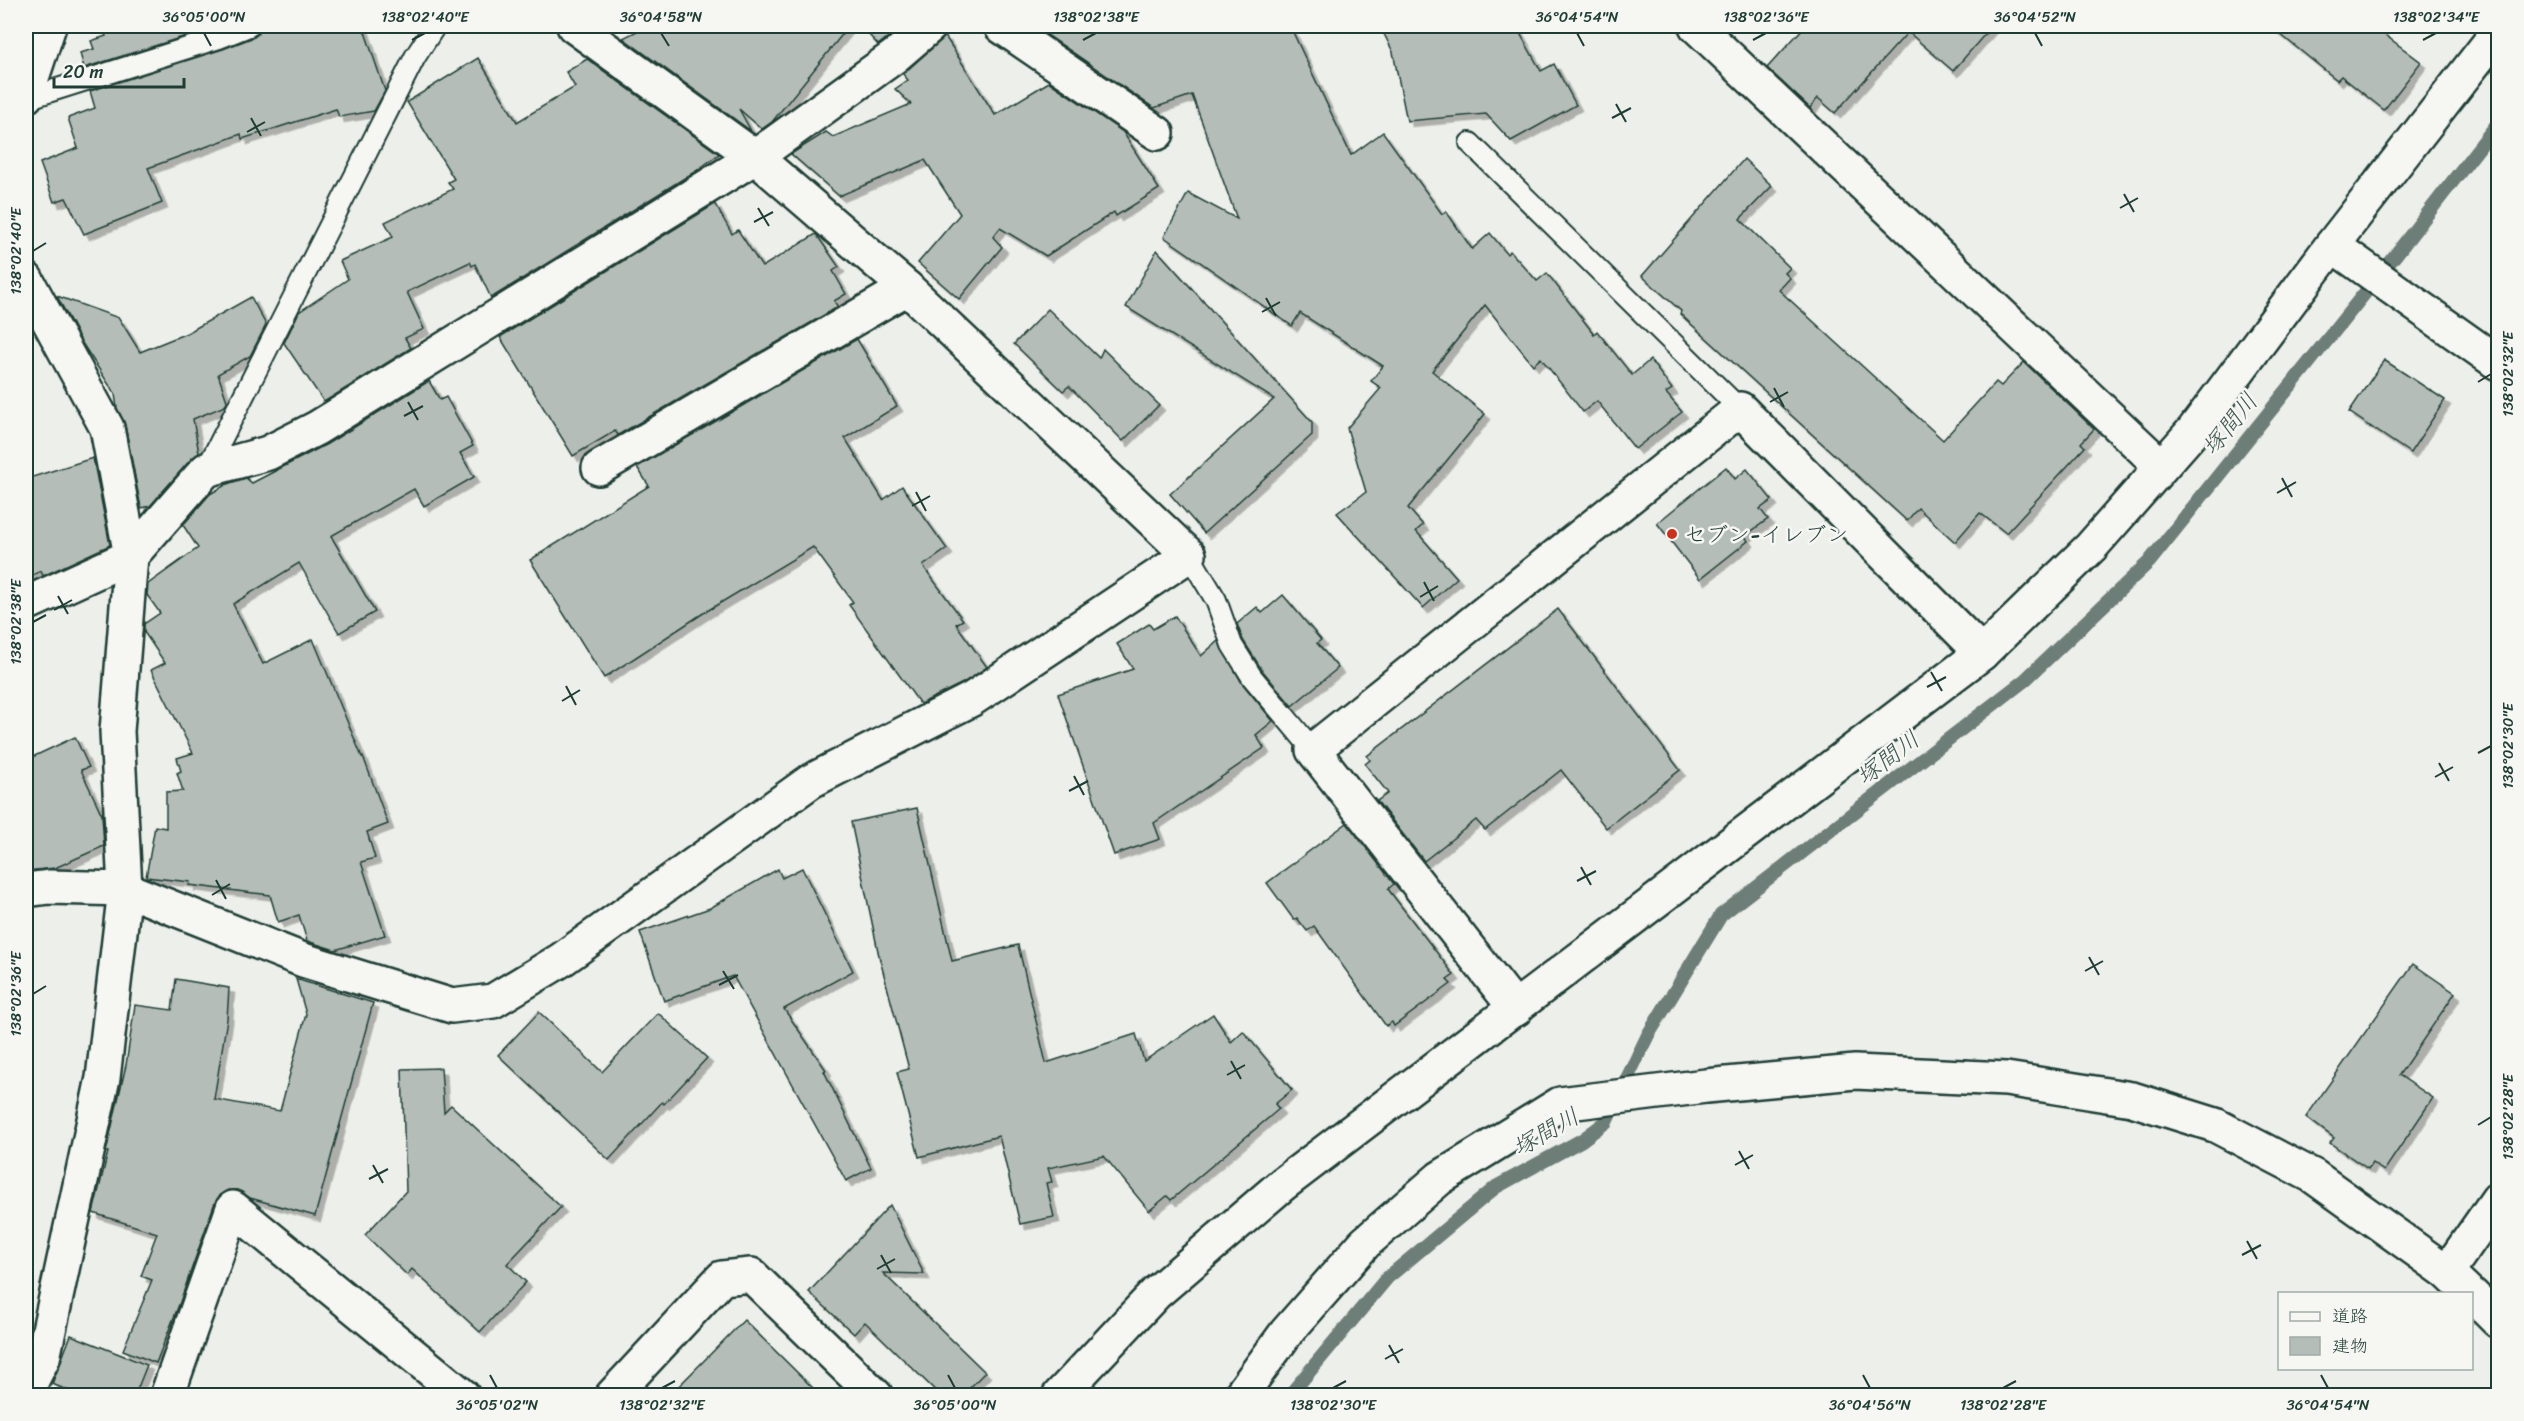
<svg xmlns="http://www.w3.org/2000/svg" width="2524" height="1421" viewBox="0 0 2524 1421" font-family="Sriracha,'Klee One',sans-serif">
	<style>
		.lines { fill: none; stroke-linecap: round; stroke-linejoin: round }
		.stream { stroke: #6c7e77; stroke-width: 14 }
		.building { fill: #b4bdb8; stroke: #1f3d34; stroke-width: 1.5; filter: url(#shadow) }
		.service-casing { stroke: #1f3d34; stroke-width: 24 }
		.minor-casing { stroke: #1f3d34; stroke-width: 38 }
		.tertiary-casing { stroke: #1f3d34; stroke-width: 38 }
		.trunk-casing { stroke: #1f3d34; stroke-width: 38 }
		.service { stroke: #f6f6f2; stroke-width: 20 }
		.minor { stroke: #f6f6f2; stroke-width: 33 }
		.tertiary { stroke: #f6f6f2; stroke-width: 33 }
		.trunk { stroke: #f6f6f2; stroke-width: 33 }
		.ticks { fill: none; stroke: #1f3d34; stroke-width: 2 }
		.poi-dot { fill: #c8321e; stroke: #f6f6f2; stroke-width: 2 }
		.labels { text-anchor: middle; stroke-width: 5; stroke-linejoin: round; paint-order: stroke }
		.poi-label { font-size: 22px; fill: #1f3d34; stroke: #f6f6f2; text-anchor: start }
		.water-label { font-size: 24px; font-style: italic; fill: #3f5850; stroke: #f6f6f2 }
		.neatline { fill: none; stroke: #1f3d34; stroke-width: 2 }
		.ticks-label { font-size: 15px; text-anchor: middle; fill: #1f3d34 }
	</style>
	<defs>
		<filter id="shadow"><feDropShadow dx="5.5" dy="5.5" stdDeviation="0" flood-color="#0004"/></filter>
	</defs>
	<rect width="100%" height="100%" fill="#edefea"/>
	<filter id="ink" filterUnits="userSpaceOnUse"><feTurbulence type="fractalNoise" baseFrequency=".0167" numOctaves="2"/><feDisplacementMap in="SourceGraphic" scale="12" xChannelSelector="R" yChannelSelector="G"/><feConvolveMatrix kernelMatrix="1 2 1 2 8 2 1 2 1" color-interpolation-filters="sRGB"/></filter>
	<g filter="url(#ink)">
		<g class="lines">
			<polyline class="stream" points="1289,1396 1387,1278 1496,1187 1582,1140 1606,1122 1648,1035 1721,915 2025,680 2149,562 2397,253 2498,123"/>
		</g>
		<g class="building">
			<polygon points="103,26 218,26 84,68 80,53 94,49 91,41 106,36"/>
			<polygon points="261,26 363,26 385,91 374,111 339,117 336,109 242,139 241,134 148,168 162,203 84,234 66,198 54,202 40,163 78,148 68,118 95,108 90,91 223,49 254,37 259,33"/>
			<polygon points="647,26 849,26 772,122 762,129 739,109 751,131 623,38"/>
			<polygon points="861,26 902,26 878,45"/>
			<polygon points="1038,26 1290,26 1351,155 1383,132 1442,214 1446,211 1472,249 1490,233 1507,254 1510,251 1537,281 1547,273 1594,334 1597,331 1632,375 1650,360 1672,389 1666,393 1682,412 1635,449 1597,401 1583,412 1541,358 1533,365 1485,305 1432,371 1485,414 1408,508 1423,525 1416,531 1457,578 1423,608 1337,513 1366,492 1347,428 1381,388 1371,381 1383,366 1300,313 1292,326 1164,237 1188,193 1237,219 1192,95 1154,108 1043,32"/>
			<polygon points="1380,26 1516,26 1541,71 1554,64 1576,105 1511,141 1486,114 1407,121 1393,52"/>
			<polygon points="1805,26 1992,26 1953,71 1908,32 1835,113 1818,98 1810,108 1767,68"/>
			<polygon points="2270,26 2373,26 2421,62 2384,110 2341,76 2337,80"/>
			<polygon points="945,36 995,115 1049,82 1123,132 1159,189 1116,216 1114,212 1046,256 1000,228 993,237 1002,247 959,299 918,263 960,214 925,160 839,196 791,154 826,132 833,137 911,104 895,89 908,80 903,74"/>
			<polygon points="478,58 517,122 575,87 566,72 587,59 719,154 699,169 491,298 475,264 472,266 470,262 407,292 424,329 405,338 411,348 324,402 284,343 299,312 348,279 340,261 393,237 385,222 453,189 448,182 454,179 407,102"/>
			<polygon points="1744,159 1772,186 1740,219 1790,268 1785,273 1790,278 1779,290 1943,440 1996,382 2001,386 2024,362 2094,429 2081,443 2085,447 2006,533 1980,513 1955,542 1918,508 1907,521 1680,314 1681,311 1642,276"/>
			<polygon points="715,204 732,234 738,230 762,267 816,234 839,267 833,271 846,294 834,301 838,307 618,435 615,431 573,456 500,337"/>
			<polygon points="1157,250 1312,422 1312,435 1204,533 1170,494 1274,399 1126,307"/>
			<polygon points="57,296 119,318 140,352 187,333 251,297 266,325 250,356 218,374 227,401 225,406 193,419 199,453 192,458 150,506 141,508 125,425 117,408 115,394 82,343"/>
			<polygon points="1048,309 1099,358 1103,349 1159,405 1123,441 1069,386 1063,391 1014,344"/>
			<polygon points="857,339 897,406 845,438 883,500 902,486 947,549 923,566 963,620 956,624 987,667 963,683 920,704 849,605 853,602 813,547 702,614 604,678 530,560 649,486 637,467"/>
			<polygon points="2384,360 2445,400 2410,453 2349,412"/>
			<polygon points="429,381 440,400 446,397 473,446 460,453 474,477 424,506 414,489 331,536 375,612 339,633 299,563 233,604 263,664 313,639 362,757 363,756 388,824 367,832 375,858 361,862 385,935 335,950 307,941 299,915 278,922 270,895 189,885 190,882 146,877 155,826 166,828 166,792 183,791 177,773 181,771 177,758 193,753 151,670 165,663 144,632 144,624 160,613 147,595 148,584 198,548 183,525 210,494 227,484 246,478 252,483 327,444"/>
			<polygon points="93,458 110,545 43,576 41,571 26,578 26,479"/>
			<polygon points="1726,467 1735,479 1747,469 1772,500 1760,509 1768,519 1745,536 1748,541 1700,579 1657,523"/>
			<polygon points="1283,595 1321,640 1317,643 1338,668 1292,706 1262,670 1243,640 1237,624 1257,607 1262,613"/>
			<polygon points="1558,609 1680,770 1606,828 1561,770 1485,830 1476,820 1424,861 1377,801 1388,793 1365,764 1370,760 1367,756"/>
			<polygon points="1175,616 1201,656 1218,641 1242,683 1273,721 1256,735 1264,748 1154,823 1160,839 1114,855 1058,694 1133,669 1117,644 1149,624 1153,629"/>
			<polygon points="75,737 89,767 81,770 102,815 104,846 55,868 26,871 26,760"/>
			<polygon points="917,808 952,961 1018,945 1046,1063 1136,1034 1144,1061 1213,1014 1231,1042 1243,1031 1292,1090 1275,1104 1279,1109 1171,1200 1167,1196 1149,1211 1104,1156 1048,1168 1052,1182 1046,1183 1054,1217 1020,1224 999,1136 919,1157 897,1072 909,1069 879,956 851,822"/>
			<polygon points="1347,823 1394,884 1388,889 1454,975 1447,980 1451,984 1394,1026 1392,1022 1386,1026 1314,926 1307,931 1297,918 1294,920 1267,883"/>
			<polygon points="802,868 853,971 784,1009 826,1070 824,1071 871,1168 846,1181 733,976 664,1001 640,932 710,908 778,869 782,878"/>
			<polygon points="2413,964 2455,993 2399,1075 2433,1098 2384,1171 2372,1163 2368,1169 2330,1143 2334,1138 2306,1117"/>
			<polygon points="176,979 229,988 227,1019 214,1099 280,1111 306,1014 296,979 373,1003 315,1216 250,1198 237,1190 228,1190 221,1194 215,1202 180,1302 156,1363 123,1350 152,1280 141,1276 157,1233 93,1213 108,1152 106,1152 126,1065 135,1005 172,1010"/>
			<polygon points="539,1012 602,1072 658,1013 707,1058 664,1104 662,1102 609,1160 498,1055"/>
			<polygon points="441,1068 444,1112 451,1105 561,1207 507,1264 526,1282 480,1332 412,1269 407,1275 365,1235 406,1191 402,1069"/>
			<polygon points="890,1205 924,1274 883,1273 985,1372 963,1395 940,1395 865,1322 854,1334 809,1292"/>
			<polygon points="744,1320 820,1395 670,1395"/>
			<polygon points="71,1335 147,1365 135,1395 80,1395 52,1384"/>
		</g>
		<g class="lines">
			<defs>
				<g id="service">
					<polyline points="26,99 219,38 249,26"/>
					<polyline points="1470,143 1740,409"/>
					<polyline points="206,470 415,57 435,26"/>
					<polyline points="1189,555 1216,600 1232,645 1252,677 1313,750"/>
				</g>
				<g id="minor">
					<polyline points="1001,26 1157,133"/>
					<polyline points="1696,26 2161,466"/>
					<polyline points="2332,245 2498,363"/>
					<polyline points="26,279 107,428 131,556 117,731 125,889 103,1078 43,1358 26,1392"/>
					<polyline points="599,468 907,288"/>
					<polyline points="26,604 131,556 206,470 268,453 317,428 755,157 895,56 930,26"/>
					<polyline points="26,890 49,887 125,889 303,960 452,1006 493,1001 561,960 811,781 972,699 1189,555 907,288 755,157 574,26"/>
					<polyline points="1516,1009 1313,750 1740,409 1982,653"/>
					<polyline points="2447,1272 2498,1199"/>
					<polyline points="2472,1295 2498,1321"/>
					<polyline points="167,1396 233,1208 463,1396"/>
					<polyline points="612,1396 722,1278 751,1275 876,1396"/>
					<polyline points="1240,1396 1286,1333 1365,1243 1440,1178 1560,1104 1706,1086 1855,1072 2006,1079 2132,1099 2215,1125 2313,1176 2447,1272 2470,1294"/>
				</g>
				<polyline id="tertiary" points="1059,1396 1156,1293 1283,1184 1982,653 2091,547 2193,431 2332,245 2498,32"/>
				<polyline id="trunk" points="26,96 49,26"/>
			</defs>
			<use href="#service" class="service-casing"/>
			<use href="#minor" class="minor-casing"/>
			<use href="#tertiary" class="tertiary-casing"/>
			<use href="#trunk" class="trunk-casing"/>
			<use href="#service" class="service"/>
			<use href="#minor" class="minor"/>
			<use href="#tertiary" class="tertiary"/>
			<use href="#trunk" class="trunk"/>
		</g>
	</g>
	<path class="ticks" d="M204,33L211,46M661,33L669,46M1577,33L1584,46M2035,33L2042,46M412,40L425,33M1083,40L1096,33M1753,40L1766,33M2423,40L2436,33M1616,104L1626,122M251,118L261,136M1612,118L1631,108M247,132L265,122M2124,194L2134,212M758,208L769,226M2120,208L2138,198M754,222L773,212M33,251L46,243M1266,298L1276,316M1262,312L1280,302M2478,382L2491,374M1774,388L1784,407M408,402L418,420M1770,402L1788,392M404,416L423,406M2282,478L2292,497M916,492L926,511M2277,493L2296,482M912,506L930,496M1424,582L1434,601M58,596L68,614M1420,597L1438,586M54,610L72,600M33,622L46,615M1931,672L1942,691M566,686L576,705M1927,687L1946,677M562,701L580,690M2478,753L2491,746M2439,763L2449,781M1074,776L1084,795M2435,777L2453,767M1069,791L1088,781M1581,867L1591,885M216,880L226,899M1577,881L1596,871M212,895L230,884M2089,957L2099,975M723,971L734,989M2085,971L2103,961M719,985L738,975M33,994L46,986M1231,1061L1241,1079M1227,1075L1245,1065M2478,1125L2491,1117M1739,1151L1749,1169M373,1165L383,1183M1735,1165L1753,1155M369,1179L388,1169M2247,1241L2257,1259M881,1255L891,1273M2242,1255L2261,1245M877,1269L895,1259M1389,1345L1399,1363M1385,1359L1403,1349M490,1375L497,1388M948,1375L955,1388M1863,1375L1870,1388M2321,1375L2328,1388M662,1388L675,1381M1333,1388L1346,1381M2003,1388L2016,1381"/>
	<circle class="poi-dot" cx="1672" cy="534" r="6"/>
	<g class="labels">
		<g class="poi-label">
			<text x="1684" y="542">セブン-イレブン</text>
		</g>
		<g class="water-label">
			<text transform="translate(2230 424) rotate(-51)" y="8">塚間川</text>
			<text transform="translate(1888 758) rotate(-38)" y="8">塚間川</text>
			<text transform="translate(1546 1132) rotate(-30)" y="8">塚間川</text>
		</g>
	</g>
	<rect width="2524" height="1421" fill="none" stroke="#f6f6f2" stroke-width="66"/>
	<rect x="2278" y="1292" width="195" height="78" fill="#f6f6f2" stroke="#a0aca6" stroke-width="1.5"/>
	<rect x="2290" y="1312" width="30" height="9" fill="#f6f6f2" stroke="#a0aca6" stroke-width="1.5"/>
	<text x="2332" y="1322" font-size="18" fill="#1f3d34">道路</text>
	<rect x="2290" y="1337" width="30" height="18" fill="#b4bdb8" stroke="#a0aca6" stroke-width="1.5"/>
	<text x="2332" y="1352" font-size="18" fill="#1f3d34">建物</text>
	<path d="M54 78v9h130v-9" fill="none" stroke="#1f3d34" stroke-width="3"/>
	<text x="63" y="78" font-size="18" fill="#1f3d34" stroke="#f6f6f2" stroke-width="4.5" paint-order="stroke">20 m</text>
	<rect x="33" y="33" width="2458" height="1355" class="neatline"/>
	<g class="ticks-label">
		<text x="204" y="22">36°05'00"N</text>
		<text x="425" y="22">138°02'40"E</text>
		<text x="661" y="22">36°04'58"N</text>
		<text x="1096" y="22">138°02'38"E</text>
		<text x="1577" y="22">36°04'54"N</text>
		<text x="1766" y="22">138°02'36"E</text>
		<text x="2035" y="22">36°04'52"N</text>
		<text x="2436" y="22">138°02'34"E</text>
		<text transform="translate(16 251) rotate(-90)" y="5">138°02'40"E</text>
		<text transform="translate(2508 374) rotate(-90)" y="5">138°02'32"E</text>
		<text transform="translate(16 622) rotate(-90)" y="5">138°02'38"E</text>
		<text transform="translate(2508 746) rotate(-90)" y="5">138°02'30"E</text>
		<text transform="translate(16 994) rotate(-90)" y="5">138°02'36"E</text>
		<text transform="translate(2508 1117) rotate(-90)" y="5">138°02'28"E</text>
		<text x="497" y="1410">36°05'02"N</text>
		<text x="662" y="1410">138°02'32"E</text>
		<text x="955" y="1410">36°05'00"N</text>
		<text x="1333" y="1410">138°02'30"E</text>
		<text x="1870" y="1410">36°04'56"N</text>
		<text x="2003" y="1410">138°02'28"E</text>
		<text x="2328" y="1410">36°04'54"N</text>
	</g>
</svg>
